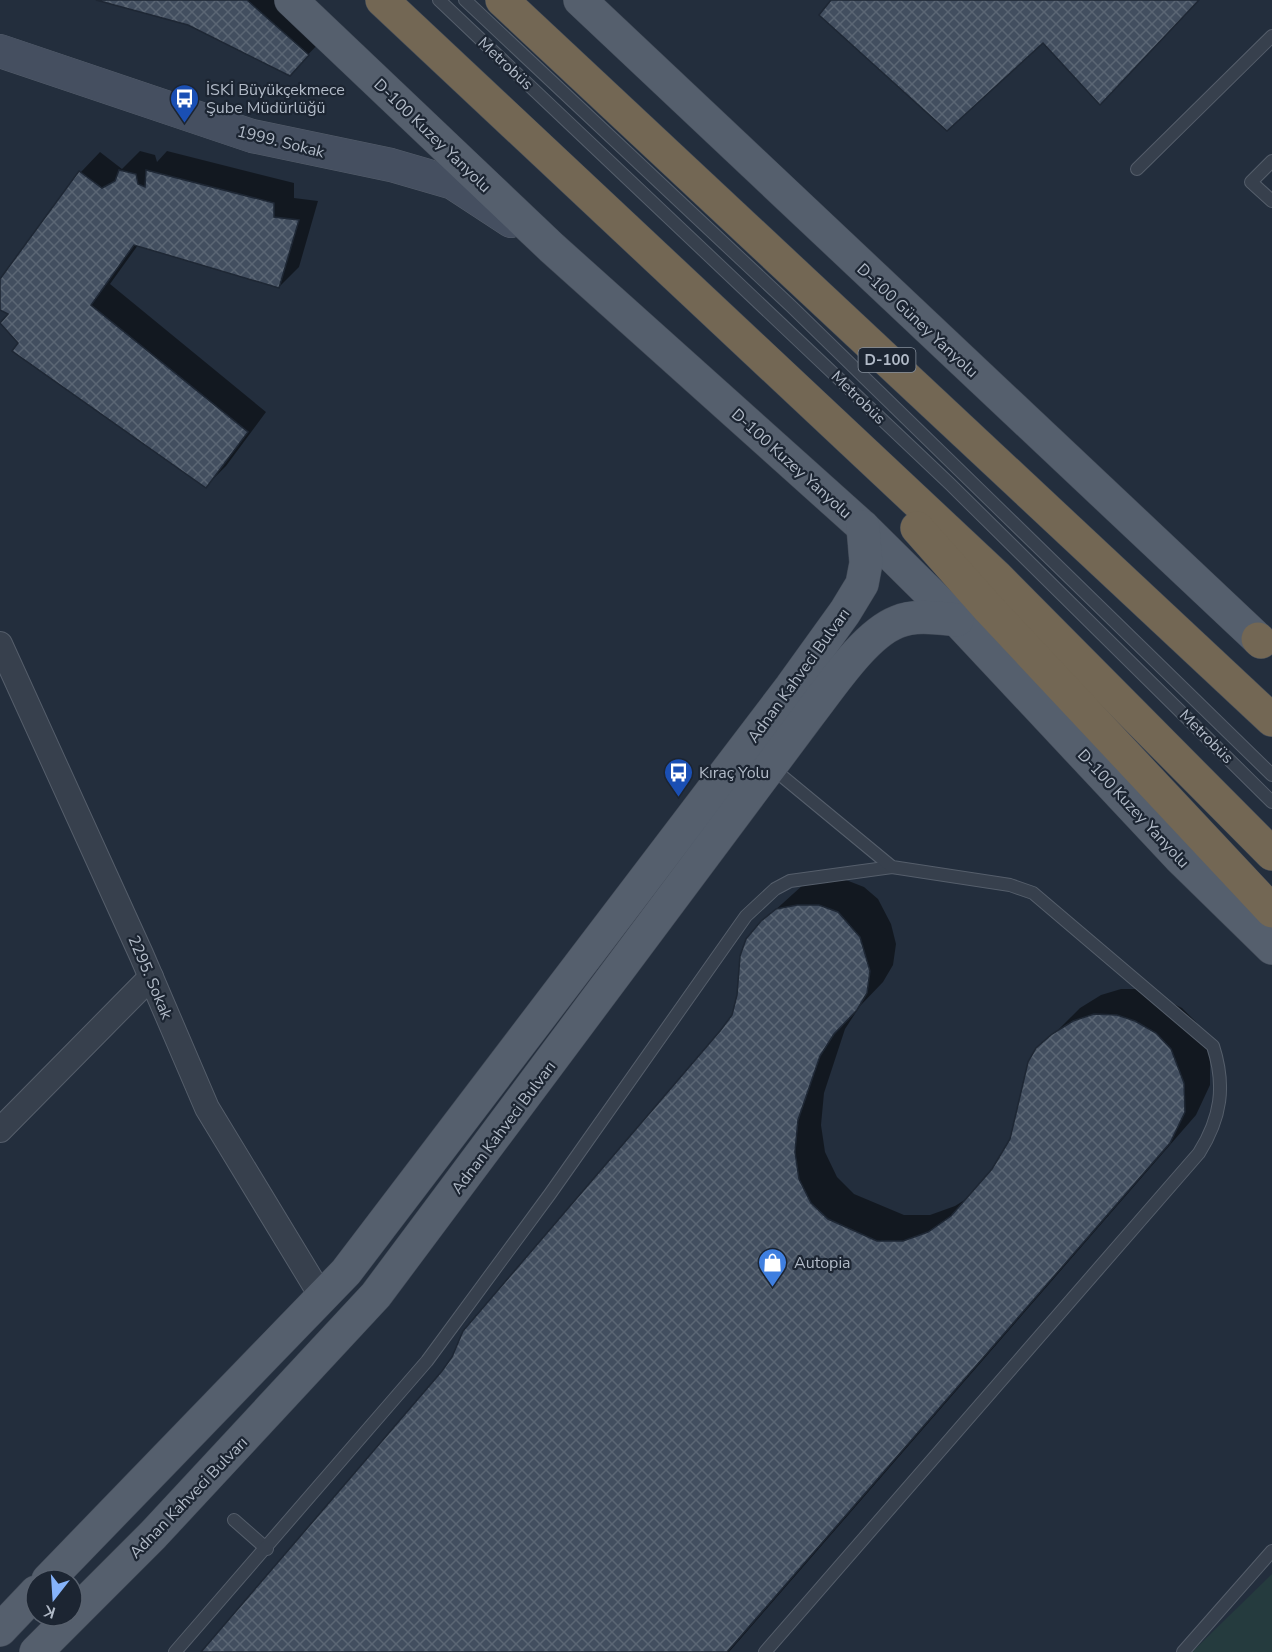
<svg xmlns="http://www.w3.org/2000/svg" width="1272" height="1652" viewBox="0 0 1272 1652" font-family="'Nunito Sans',sans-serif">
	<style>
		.garden { fill: #253b3e }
		.shadow { fill: #0007 }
		.building { fill: url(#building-cross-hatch); stroke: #1e2734; stroke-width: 1.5 }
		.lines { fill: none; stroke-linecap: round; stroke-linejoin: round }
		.lane-casing { stroke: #555e6b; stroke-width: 14 }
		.street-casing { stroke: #555e6b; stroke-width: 26 }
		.secondary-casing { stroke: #555e6b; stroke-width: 34 }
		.primary-casing { stroke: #404956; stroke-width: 34 }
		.highway-casing { stroke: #424b58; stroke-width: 34 }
		.lane { stroke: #37404d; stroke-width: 12 }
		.street { stroke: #37404d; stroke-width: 24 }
		.secondary { stroke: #454f60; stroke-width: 33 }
		.primary { stroke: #555f6d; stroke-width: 33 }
		.highway { stroke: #736754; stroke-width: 33 }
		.labels { text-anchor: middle; stroke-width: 4.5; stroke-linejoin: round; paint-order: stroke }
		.shield { fill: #1c2532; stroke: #858e9b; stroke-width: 1.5 }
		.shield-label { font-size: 15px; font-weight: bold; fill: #b2bbc8 }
		.street-label { font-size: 16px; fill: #b2bbc8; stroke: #1c2532 }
		.poi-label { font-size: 16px; fill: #b2bbc8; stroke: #1c2532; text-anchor: start }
	</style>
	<defs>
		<pattern id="building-cross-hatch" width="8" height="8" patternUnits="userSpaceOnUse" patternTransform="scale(1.5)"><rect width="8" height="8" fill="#424e5f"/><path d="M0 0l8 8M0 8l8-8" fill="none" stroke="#5b6674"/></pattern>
	</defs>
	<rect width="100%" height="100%" fill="#232e3d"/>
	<polygon class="garden" points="1272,1574 1272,1652 1192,1652"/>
	<g class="shadow">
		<polygon points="101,0 302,0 334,28 289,74 189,24"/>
		<polygon points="140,151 155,155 157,162 167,151 294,183 294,198 318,201 299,267 279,287 138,245 110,284 266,412 226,466 206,486 20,343 10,313 0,308 0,281 81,172 100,152 122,169"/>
		<polygon points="824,879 846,880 864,887 878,899 891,924 896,944 893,965 883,982 860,1006 845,1029 824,1093 821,1125 825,1152 837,1177 854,1194 904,1215 930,1215 955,1206 971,1196 994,1170 1011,1140 1053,1035 1080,1008 1101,995 1121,989 1143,989 1182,1008 1196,1022 1210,1057 1210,1085 1196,1115 729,1652 202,1652 454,1358 721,1032 733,1015 762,922 804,884"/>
	</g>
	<g class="building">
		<polygon points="96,0 247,0 309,55 290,76 188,25"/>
		<polygon points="831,0 1199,0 1100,105 1043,43 947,131 819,15"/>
		<polygon points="119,170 136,174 138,184 145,187 146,170 274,203 274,217 299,220 279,288 134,245 91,305 248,432 206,488 12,351 18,343 0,323 8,314 0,310 0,279 79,171 102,188 115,181"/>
		<polygon points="797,905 819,905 838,912 860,937 870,971 867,993 857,1010 834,1034 820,1056 798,1120 795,1152 799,1179 811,1203 828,1219 877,1241 903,1241 928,1232 951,1216 992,1169 1010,1139 1028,1062 1036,1048 1052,1034 1073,1021 1094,1014 1117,1015 1135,1021 1156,1033 1171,1049 1184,1083 1185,1112 1170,1143 727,1652 201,1652 442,1371 452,1357 463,1331 720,1031 732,1015 737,995 740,956 746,939 761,921 776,909"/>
	</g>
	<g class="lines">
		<defs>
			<g id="lane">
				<polyline points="439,0 950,484 1272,802"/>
				<polyline points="465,0 792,307 1272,775"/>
				<polyline points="1272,161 1251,182 1272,201"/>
				<polyline points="1137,169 1272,36"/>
				<polyline points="234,1520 267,1549"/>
				<polyline points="175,1652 427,1361 550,1194 746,916 775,889 790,881 892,867"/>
				<path d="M765,1652L1199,1153C1221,1118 1226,1086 1213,1046L1033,893L1010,885L892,867L771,767"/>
				<polyline points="1183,1652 1272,1551"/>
			</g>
			<g id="street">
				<polyline points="0,644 141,954 207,1108 323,1299"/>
				<polyline points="0,1130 151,977"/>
			</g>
			<polyline id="secondary" points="0,51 252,136 391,165 453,183 511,221"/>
			<g id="primary">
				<polyline points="291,0 552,248 863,527 957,620 1179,857 1272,948"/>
				<polyline points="580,0 1258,639"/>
				<polyline points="48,1580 346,1272 791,687 845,612 862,584 866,563 863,527"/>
				<polyline points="0,1630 36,1592"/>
				<path d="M36,1652L153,1535L376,1295L808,716C830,688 864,635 897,622C915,614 938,618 957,620"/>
			</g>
			<g id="highway">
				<polyline points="382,0 996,576 1272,854"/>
				<polyline points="502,0 1272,720"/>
				<polyline points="917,528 989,609 1272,911"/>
				<polyline points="1258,639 1261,642"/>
			</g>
		</defs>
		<use href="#lane" class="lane-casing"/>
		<use href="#street" class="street-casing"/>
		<use href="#secondary" class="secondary-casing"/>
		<use href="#primary" class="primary-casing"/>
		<use href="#highway" class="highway-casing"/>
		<use href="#lane" class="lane"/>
		<use href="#street" class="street"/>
		<use href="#secondary" class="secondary"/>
		<use href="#primary" class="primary"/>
		<use href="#highway" class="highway"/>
	</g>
	<defs>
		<symbol id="bus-pin" viewBox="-11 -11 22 30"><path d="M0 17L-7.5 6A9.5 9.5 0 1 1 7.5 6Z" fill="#1a4fb4" stroke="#1c2532"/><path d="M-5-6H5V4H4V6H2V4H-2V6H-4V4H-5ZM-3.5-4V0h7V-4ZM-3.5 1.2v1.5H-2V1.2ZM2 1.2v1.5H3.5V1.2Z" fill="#fff"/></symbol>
		<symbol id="shop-pin" viewBox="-11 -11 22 30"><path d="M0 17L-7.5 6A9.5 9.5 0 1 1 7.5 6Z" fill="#3f7fe0" stroke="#1c2532"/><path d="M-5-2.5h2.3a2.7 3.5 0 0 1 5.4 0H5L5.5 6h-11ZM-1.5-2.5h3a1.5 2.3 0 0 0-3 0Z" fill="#fff"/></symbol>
	</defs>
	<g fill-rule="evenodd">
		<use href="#bus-pin" x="168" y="82" width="33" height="45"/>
		<use href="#bus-pin" x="662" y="756" width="33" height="45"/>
		<use href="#shop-pin" x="756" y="1246" width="33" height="45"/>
	</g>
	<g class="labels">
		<rect class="shield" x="858.5" y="348" width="57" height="24" rx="4.5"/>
		<g class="shield-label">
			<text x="887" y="365">D-100</text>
		</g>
		<g class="street-label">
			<text transform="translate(506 63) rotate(43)" y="6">Metrobüs</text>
			<text transform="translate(433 135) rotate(44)" y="6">D-100 Kuzey Yanyolu</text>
			<text transform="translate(281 141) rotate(14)" y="6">1999. Sokak</text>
			<text transform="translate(918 320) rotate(43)" y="6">D-100 Güney Yanyolu</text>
			<text transform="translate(859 397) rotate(44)" y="6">Metrobüs</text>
			<text transform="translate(792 463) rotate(42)" y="6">D-100 Kuzey Yanyolu</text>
			<text transform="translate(798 675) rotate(-54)" y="6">Adnan Kahveci Bulvarı</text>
			<text transform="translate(1207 736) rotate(45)" y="6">Metrobüs</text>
			<text transform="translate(1134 808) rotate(47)" y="6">D-100 Kuzey Yanyolu</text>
			<text transform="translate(151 977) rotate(67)" y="6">2295. Sokak</text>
			<text transform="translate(503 1127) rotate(-53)" y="6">Adnan Kahveci Bulvarı</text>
			<text transform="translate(188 1497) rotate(-46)" y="6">Adnan Kahveci Bulvarı</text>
		</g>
		<g class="poi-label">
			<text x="206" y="95">İSKİ Büyükçekmece<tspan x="206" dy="18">Şube Müdürlüğü</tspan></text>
			<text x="699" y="778">Kıraç Yolu</text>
			<text x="794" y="1268">Autopia</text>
		</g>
	</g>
	<g transform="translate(54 1598) rotate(197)"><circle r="28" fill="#1c2532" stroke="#58616e" stroke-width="1.5"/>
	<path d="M0-4.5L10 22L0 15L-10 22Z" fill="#86b3fa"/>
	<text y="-9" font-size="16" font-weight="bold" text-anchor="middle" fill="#b2bbc8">K</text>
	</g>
</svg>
